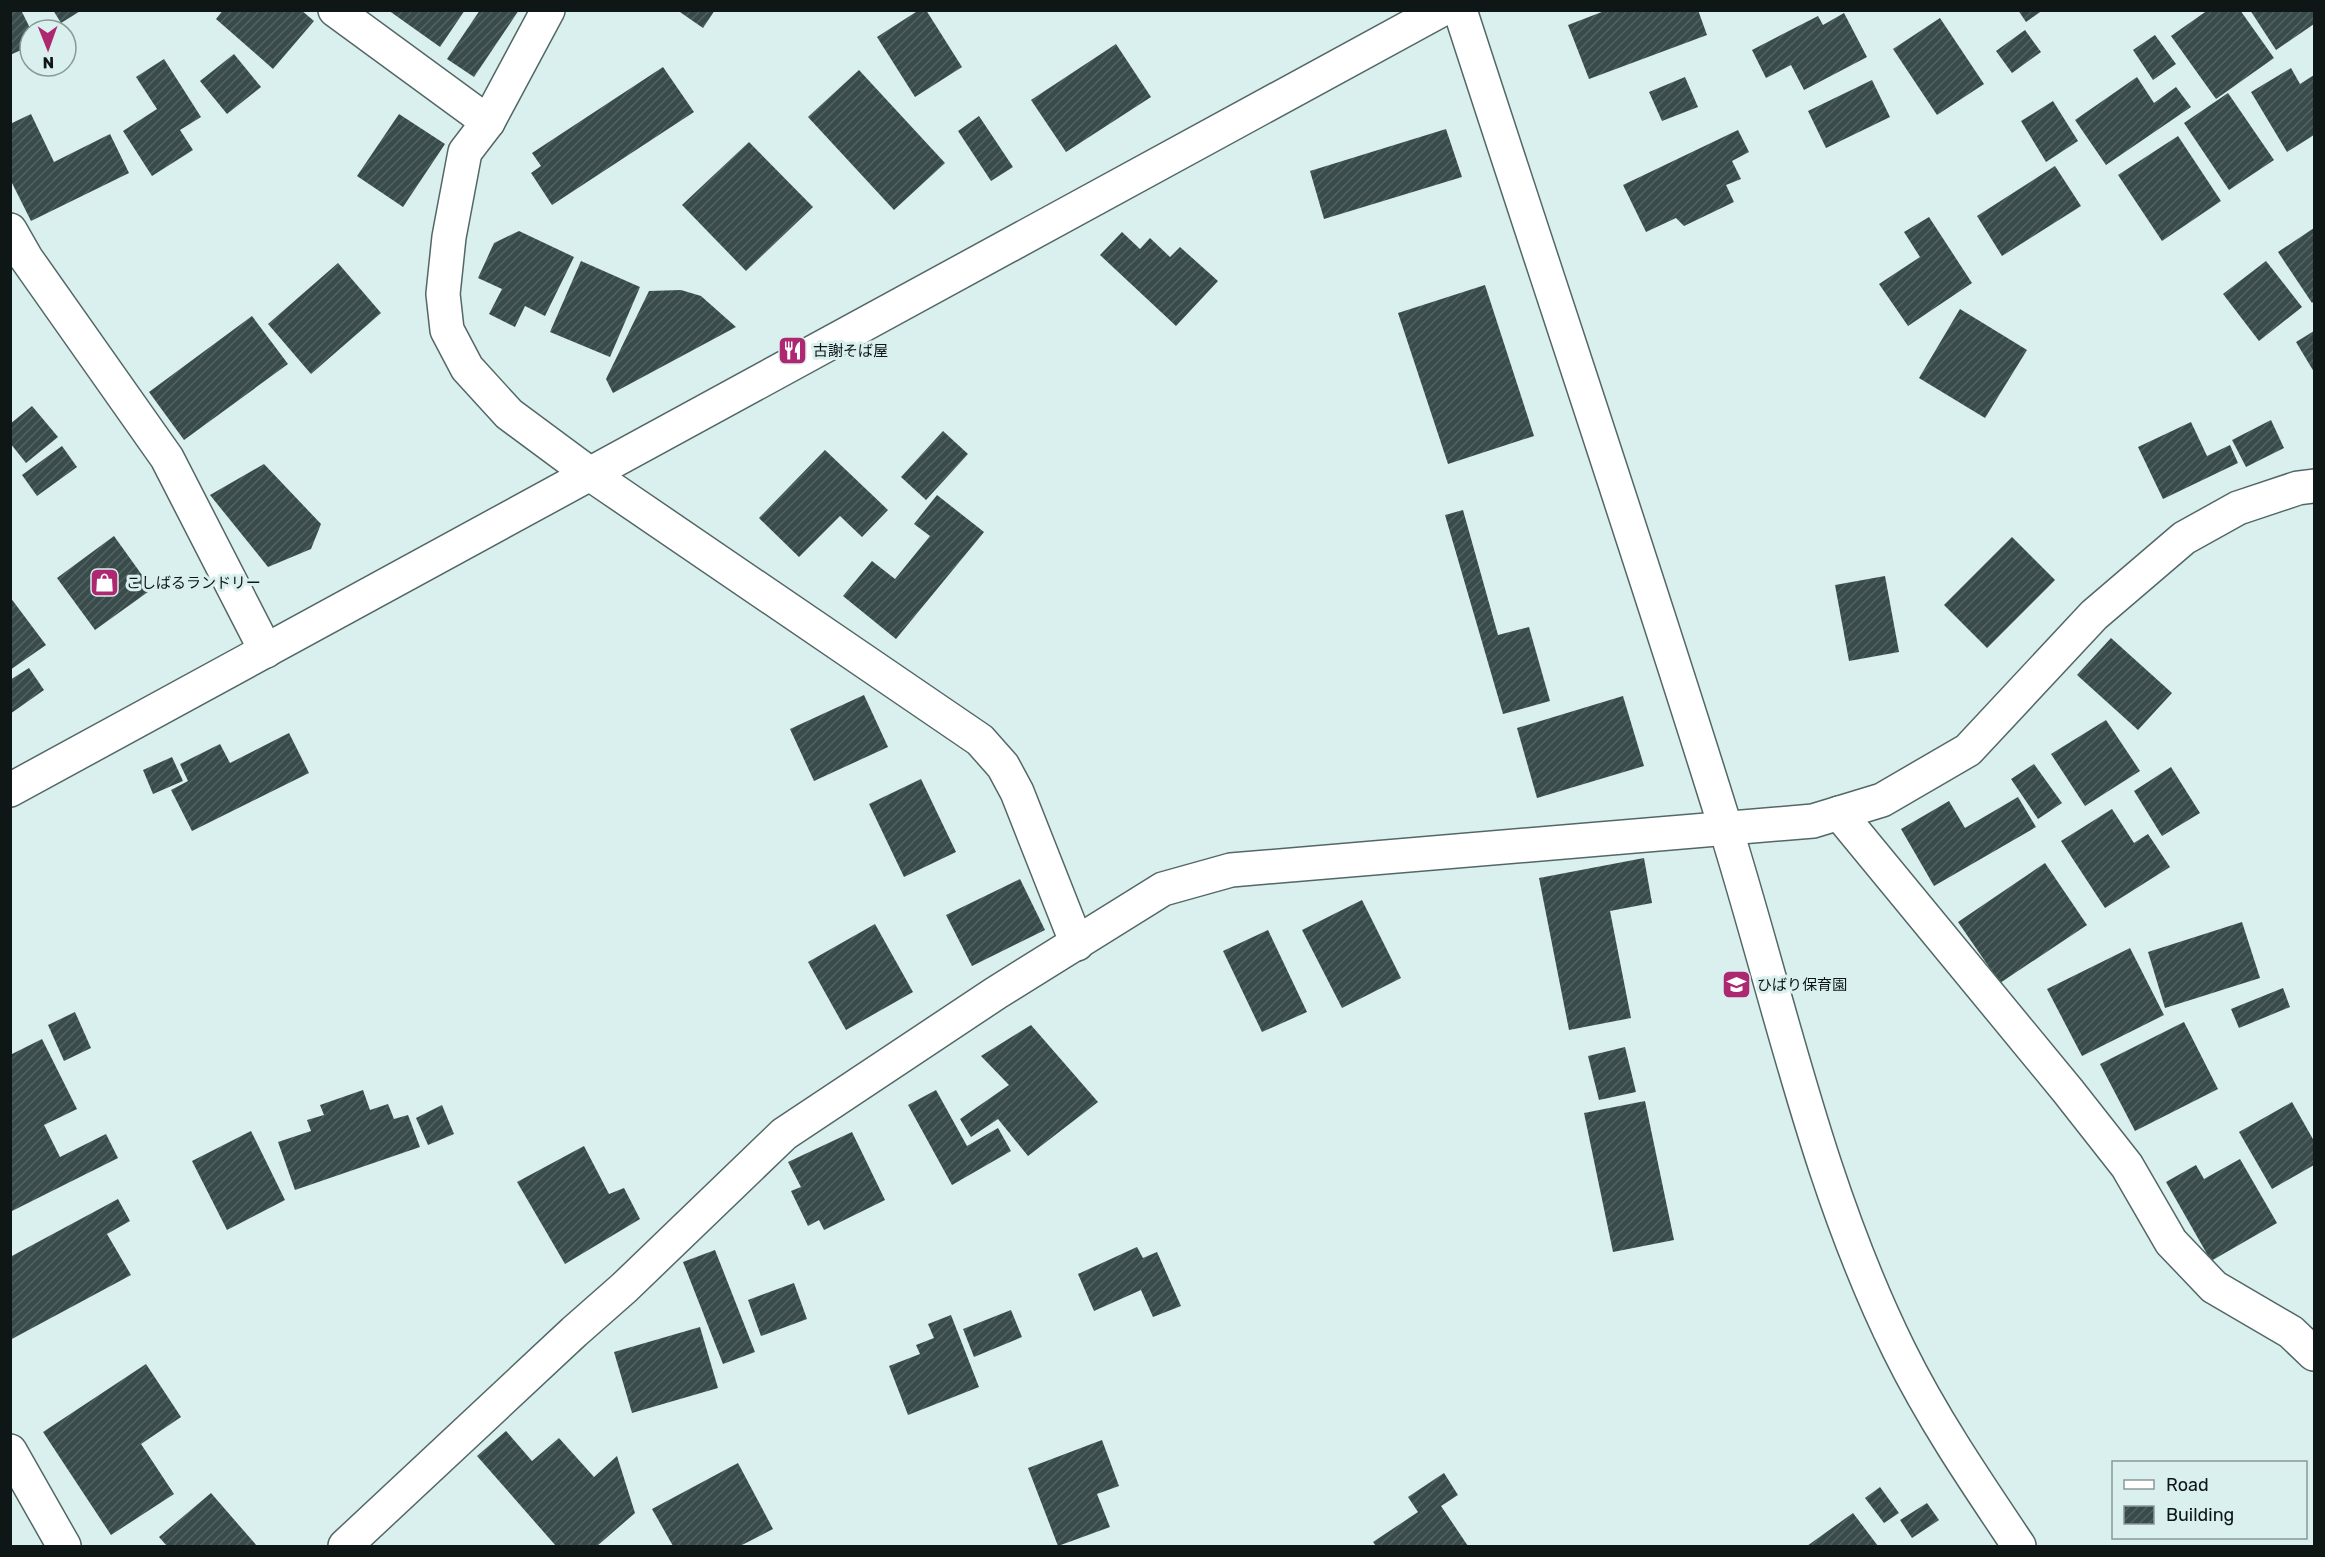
<svg xmlns="http://www.w3.org/2000/svg" width="2325" height="1557" viewBox="0 0 2325 1557" font-family="Rubik,'Noto Sans JP',sans-serif">
	<style>
		.building { fill: url(#building-hatch) }
		.lines { fill: none; stroke-linecap: round; stroke-linejoin: round }
		.minor-casing { stroke: #536766; stroke-width: 36 }
		.minor { stroke: #fff; stroke-width: 33 }
		.labels { text-anchor: middle; stroke-width: 6; stroke-linejoin: round; paint-order: stroke }
		.poi-label { font-size: 15px; fill: #0e1616; stroke: #d9f0ee; text-anchor: start }
	</style>
	<defs>
		<pattern id="building-hatch" width="6" height="6" patternUnits="userSpaceOnUse" patternTransform="scale(1.5)"><rect width="6" height="6" fill="#394c4b"/><path d="M-1 1l2-2M0 6l6-6M5 7l2-2" fill="none" stroke="#526261"/></pattern>
	</defs>
	<rect width="100%" height="100%" fill="#d9f0ee"/>
	<g class="building">
		<polygon points="10,10 21,10 31,30 30,46 10,55"/>
		<polygon points="53,10 82,10 61,23"/>
		<polygon points="223,10 301,10 314,21 273,69 216,19"/>
		<polygon points="388,10 465,10 440,47"/>
		<polygon points="480,10 519,10 474,77 447,59"/>
		<polygon points="677,10 715,10 703,28"/>
		<polygon points="919,10 926,10 962,67 915,97 877,37"/>
		<polygon points="1607,10 1698,10 1707,35 1589,79 1568,25"/>
		<polygon points="2018,10 2043,10 2026,22"/>
		<polygon points="2208,10 2240,10 2274,58 2216,99 2171,36"/>
		<polygon points="2250,10 2314,10 2314,24 2276,50"/>
		<polygon points="1844,13 1867,57 1804,90 1791,65 1766,78 1752,50 1818,16 1823,25"/>
		<polygon points="1940,18 1984,84 1937,115 1893,49"/>
		<polygon points="2025,30 2041,52 2012,73 1996,51"/>
		<polygon points="2155,35 2176,64 2153,80 2133,50"/>
		<polygon points="1116,44 1151,97 1066,152 1031,100"/>
		<polygon points="234,54 261,87 227,114 200,81"/>
		<polygon points="164,59 201,117 180,130 193,150 152,176 123,131 157,109 136,77"/>
		<polygon points="663,67 694,112 552,205 531,173 541,166 532,153"/>
		<polygon points="2291,68 2300,84 2314,75 2314,135 2287,152 2251,92"/>
		<polygon points="859,70 945,163 894,210 808,117"/>
		<polygon points="1685,77 1698,107 1662,121 1649,92"/>
		<polygon points="2137,77 2154,103 2176,87 2191,107 2106,165 2075,120"/>
		<polygon points="1872,80 1890,117 1826,148 1808,111"/>
		<polygon points="2228,93 2274,160 2229,190 2184,123"/>
		<polygon points="2053,101 2078,141 2046,162 2021,121"/>
		<polygon points="31,114 54,162 110,134 129,173 31,221 10,179 10,124"/>
		<polygon points="399,114 445,144 403,207 357,176"/>
		<polygon points="979,116 1013,167 991,181 958,131"/>
		<polygon points="1446,129 1462,177 1324,219 1310,171"/>
		<polygon points="1738,130 1749,152 1732,161 1741,179 1726,185 1734,202 1684,226 1676,218 1646,232 1623,185"/>
		<polygon points="2178,136 2221,201 2162,241 2118,175"/>
		<polygon points="749,142 813,207 746,271 682,205"/>
		<polygon points="2055,166 2081,206 2002,256 1977,216"/>
		<polygon points="1929,217 1972,283 1908,326 1879,284 1920,257 1904,232"/>
		<polygon points="2314,228 2314,301 2312,303 2278,252"/>
		<polygon points="519,231 574,257 545,316 525,306 515,327 489,314 502,289 478,278 494,243"/>
		<polygon points="1122,232 1140,249 1150,238 1170,257 1180,247 1218,281 1176,326 1100,255"/>
		<polygon points="581,261 640,287 610,357 550,332"/>
		<polygon points="2266,261 2302,307 2259,341 2223,294"/>
		<polygon points="338,263 381,313 311,374 268,324"/>
		<polygon points="1485,285 1534,436 1448,464 1398,313"/>
		<polygon points="681,290 701,296 736,327 613,393 606,379 649,291"/>
		<polygon points="1960,309 2027,350 1985,418 1919,378"/>
		<polygon points="252,316 288,364 184,440 149,392"/>
		<polygon points="2314,331 2314,372 2296,342"/>
		<polygon points="32,406 58,437 26,463 10,443 10,424"/>
		<polygon points="2271,420 2284,448 2246,467 2232,440"/>
		<polygon points="2191,422 2207,456 2230,445 2238,463 2163,499 2138,447"/>
		<polygon points="943,431 968,454 926,500 901,477"/>
		<polygon points="62,446 77,467 37,496 22,475"/>
		<polygon points="825,450 888,510 862,537 840,516 799,557 759,518"/>
		<polygon points="264,464 321,524 311,549 268,567 210,495"/>
		<polygon points="937,495 984,532 896,639 843,596 872,561 895,579 930,536 914,524"/>
		<polygon points="1463,510 1498,635 1529,627 1550,701 1503,714 1445,515"/>
		<polygon points="114,536 152,589 95,630 57,578"/>
		<polygon points="2012,537 2055,580 1987,648 1944,605"/>
		<polygon points="1885,576 1899,652 1849,661 1835,585"/>
		<polygon points="10,597 46,645 10,670"/>
		<polygon points="2111,638 2172,693 2138,730 2077,675"/>
		<polygon points="29,668 44,690 10,714 10,680"/>
		<polygon points="864,695 888,747 814,781 790,729"/>
		<polygon points="1623,696 1644,766 1537,798 1517,728"/>
		<polygon points="2106,720 2140,771 2085,806 2051,754"/>
		<polygon points="289,733 309,773 192,831 171,790 188,781 180,764 220,744 230,763"/>
		<polygon points="172,757 183,781 153,794 143,770"/>
		<polygon points="2034,764 2062,803 2038,819 2011,779"/>
		<polygon points="2171,767 2200,813 2162,836 2134,791"/>
		<polygon points="921,779 956,852 904,877 869,804"/>
		<polygon points="2018,797 2036,827 1934,886 1901,829 1949,801 1965,828"/>
		<polygon points="2112,809 2134,843 2148,834 2170,867 2105,908 2061,841"/>
		<polygon points="1644,858 1652,903 1610,911 1631,1018 1569,1030 1539,878"/>
		<polygon points="2045,863 2087,925 2000,983 1958,922"/>
		<polygon points="1020,879 1045,930 972,966 946,915"/>
		<polygon points="1362,900 1401,978 1342,1008 1302,930"/>
		<polygon points="2242,922 2260,978 2165,1008 2148,952"/>
		<polygon points="875,924 913,992 846,1030 808,962"/>
		<polygon points="1268,930 1307,1012 1262,1032 1223,951"/>
		<polygon points="2130,948 2164,1015 2082,1056 2047,989"/>
		<polygon points="2283,988 2290,1007 2239,1028 2231,1009"/>
		<polygon points="75,1012 91,1048 64,1061 48,1025"/>
		<polygon points="2184,1022 2218,1089 2135,1131 2100,1064"/>
		<polygon points="1031,1025 1098,1102 1028,1156 998,1119 971,1137 960,1119 1009,1085 981,1056"/>
		<polygon points="42,1039 77,1109 44,1125 60,1157 106,1134 118,1158 10,1212 10,1055"/>
		<polygon points="1625,1047 1636,1092 1599,1100 1588,1056"/>
		<polygon points="363,1090 370,1110 388,1104 394,1119 408,1115 420,1147 295,1190 278,1142 311,1131 307,1120 324,1115 320,1105"/>
		<polygon points="936,1090 967,1146 998,1128 1011,1151 952,1185 908,1105"/>
		<polygon points="1645,1101 1674,1240 1613,1252 1584,1113"/>
		<polygon points="2292,1102 2314,1141 2314,1165 2272,1189 2239,1132"/>
		<polygon points="442,1105 454,1134 428,1145 416,1118"/>
		<polygon points="251,1131 285,1200 227,1230 192,1161"/>
		<polygon points="852,1132 885,1200 824,1230 819,1220 808,1226 791,1191 801,1187 788,1162"/>
		<polygon points="584,1146 609,1194 624,1188 640,1219 565,1264 517,1182"/>
		<polygon points="2240,1159 2277,1223 2211,1261 2166,1182 2196,1165 2204,1179"/>
		<polygon points="118,1199 130,1221 107,1234 131,1275 10,1340 10,1257"/>
		<polygon points="1137,1247 1143,1258 1157,1252 1181,1306 1153,1317 1141,1290 1094,1311 1078,1274"/>
		<polygon points="715,1250 755,1352 723,1364 683,1262"/>
		<polygon points="794,1283 807,1319 761,1336 748,1300"/>
		<polygon points="1011,1310 1022,1337 974,1357 963,1329"/>
		<polygon points="951,1315 979,1387 908,1415 889,1366 920,1354 916,1345 934,1338 928,1324"/>
		<polygon points="700,1327 718,1388 632,1413 614,1352"/>
		<polygon points="146,1364 181,1417 141,1444 174,1494 111,1535 43,1432"/>
		<polygon points="506,1431 532,1461 559,1438 594,1477 617,1456 635,1513 597,1546 556,1546 477,1456"/>
		<polygon points="1102,1440 1119,1486 1097,1494 1110,1527 1058,1546 1028,1468"/>
		<polygon points="738,1463 773,1529 740,1546 673,1546 652,1509"/>
		<polygon points="1444,1473 1458,1495 1441,1506 1468,1546 1376,1546 1373,1542 1418,1512 1408,1497"/>
		<polygon points="1880,1487 1899,1513 1884,1523 1865,1498"/>
		<polygon points="211,1493 257,1546 167,1546 159,1537"/>
		<polygon points="1927,1503 1939,1520 1912,1538 1900,1520"/>
		<polygon points="1853,1513 1878,1546 1807,1546"/>
	</g>
	<g class="lines">
		<defs>
			<g id="minor">
				<polyline points="335,10 488,122"/>
				<polyline points="548,10 488,122 465,152 449,237 443,294 447,330 467,368 509,414 590,474 980,740 1003,766 1017,792 1077,944"/>
				<path d="M1460,10C1548,282 1640,553 1725,826C1780,1002 1817,1184 1899,1350C1933,1419 1976,1482 2019,1546"/>
				<polyline points="10,230 26,258 167,458 266,651"/>
				<polyline points="10,790 1441,10"/>
				<polyline points="1839,813 2068,1091 2127,1166 2171,1242 2214,1287 2291,1332 2314,1354"/>
				<polyline points="10,1451 64,1546"/>
				<polyline points="345,1546 574,1332 624,1288 784,1134 996,993 1163,889 1231,870 1813,821 1882,800 1968,750 2094,615 2184,538 2238,508 2298,488 2314,486"/>
			</g>
		</defs>
		<use href="#minor" class="minor-casing"/>
		<use href="#minor" class="minor"/>
	</g>
	<defs>
		<symbol id="restaurant-square" viewBox="-11 -11 22 22"><rect x="-9" y="-9" width="18" height="18" rx="4" fill="#ad2870" stroke="#d9f0ee"/><path d="M-5-6h1v4h1v-4h1v4h1v-4h1v5L-1.5 .5V6h-2V.5L-5-1ZM5-6V6H3V1.5H1.5Q1.5-4 5-6Z" fill="#fff"/></symbol>
		<symbol id="shop-square" viewBox="-11 -11 22 22"><rect x="-9" y="-9" width="18" height="18" rx="4" fill="#ad2870" stroke="#d9f0ee"/><path d="M-5-2.5h2.3a2.7 3.5 0 0 1 5.4 0H5L5.5 6h-11ZM-1.5-2.5h3a1.5 2.3 0 0 0-3 0Z" fill="#fff"/></symbol>
		<symbol id="school-square" viewBox="-11 -11 22 22"><rect x="-9" y="-9" width="18" height="18" rx="4" fill="#ad2870" stroke="#d9f0ee"/><path d="M0-5L7-2L0 1L-7-2ZM-4 1L0 2.5L4 1V4Q0 6-4 4Z" fill="#fff"/></symbol>
	</defs>
	<g fill-rule="evenodd">
		<use href="#restaurant-square" x="776" y="334" width="33" height="33"/>
		<use href="#shop-square" x="88" y="566" width="33" height="33"/>
		<use href="#school-square" x="1720" y="968" width="33" height="33"/>
	</g>
	<g class="labels">
		<g class="poi-label">
			<text x="813" y="356">古謝そば屋</text>
			<text x="126" y="588">こしばるランドリー</text>
			<text x="1757" y="990">ひばり保育園</text>
		</g>
	</g>
	<rect width="2325" height="1557" fill="none" stroke="#0e1616" stroke-width="24"/>
	<rect x="2112" y="1461" width="195" height="78" fill="#d9f0ee" stroke="#889998" stroke-width="1.5"/>
	<rect x="2124" y="1480" width="30" height="9" fill="#ffffff" stroke="#889998" stroke-width="1.5"/>
	<text x="2166" y="1491" font-size="18" fill="#0e1616">Road</text>
	<rect x="2124" y="1506" width="30" height="18" fill="url(#building-hatch)" stroke="#889998" stroke-width="1.5"/>
	<text x="2166" y="1521" font-size="18" fill="#0e1616">Building</text>
	<g transform="translate(48 48) rotate(179)"><circle r="28" fill="#d9f0ee" stroke="#889998" stroke-width="1.5"/>
	<path d="M0-4.5L10 22L0 15L-10 22Z" fill="#ad2870"/>
	<text y="-9" font-size="16" font-weight="bold" text-anchor="middle" fill="#0e1616">N</text>
	</g>
</svg>
